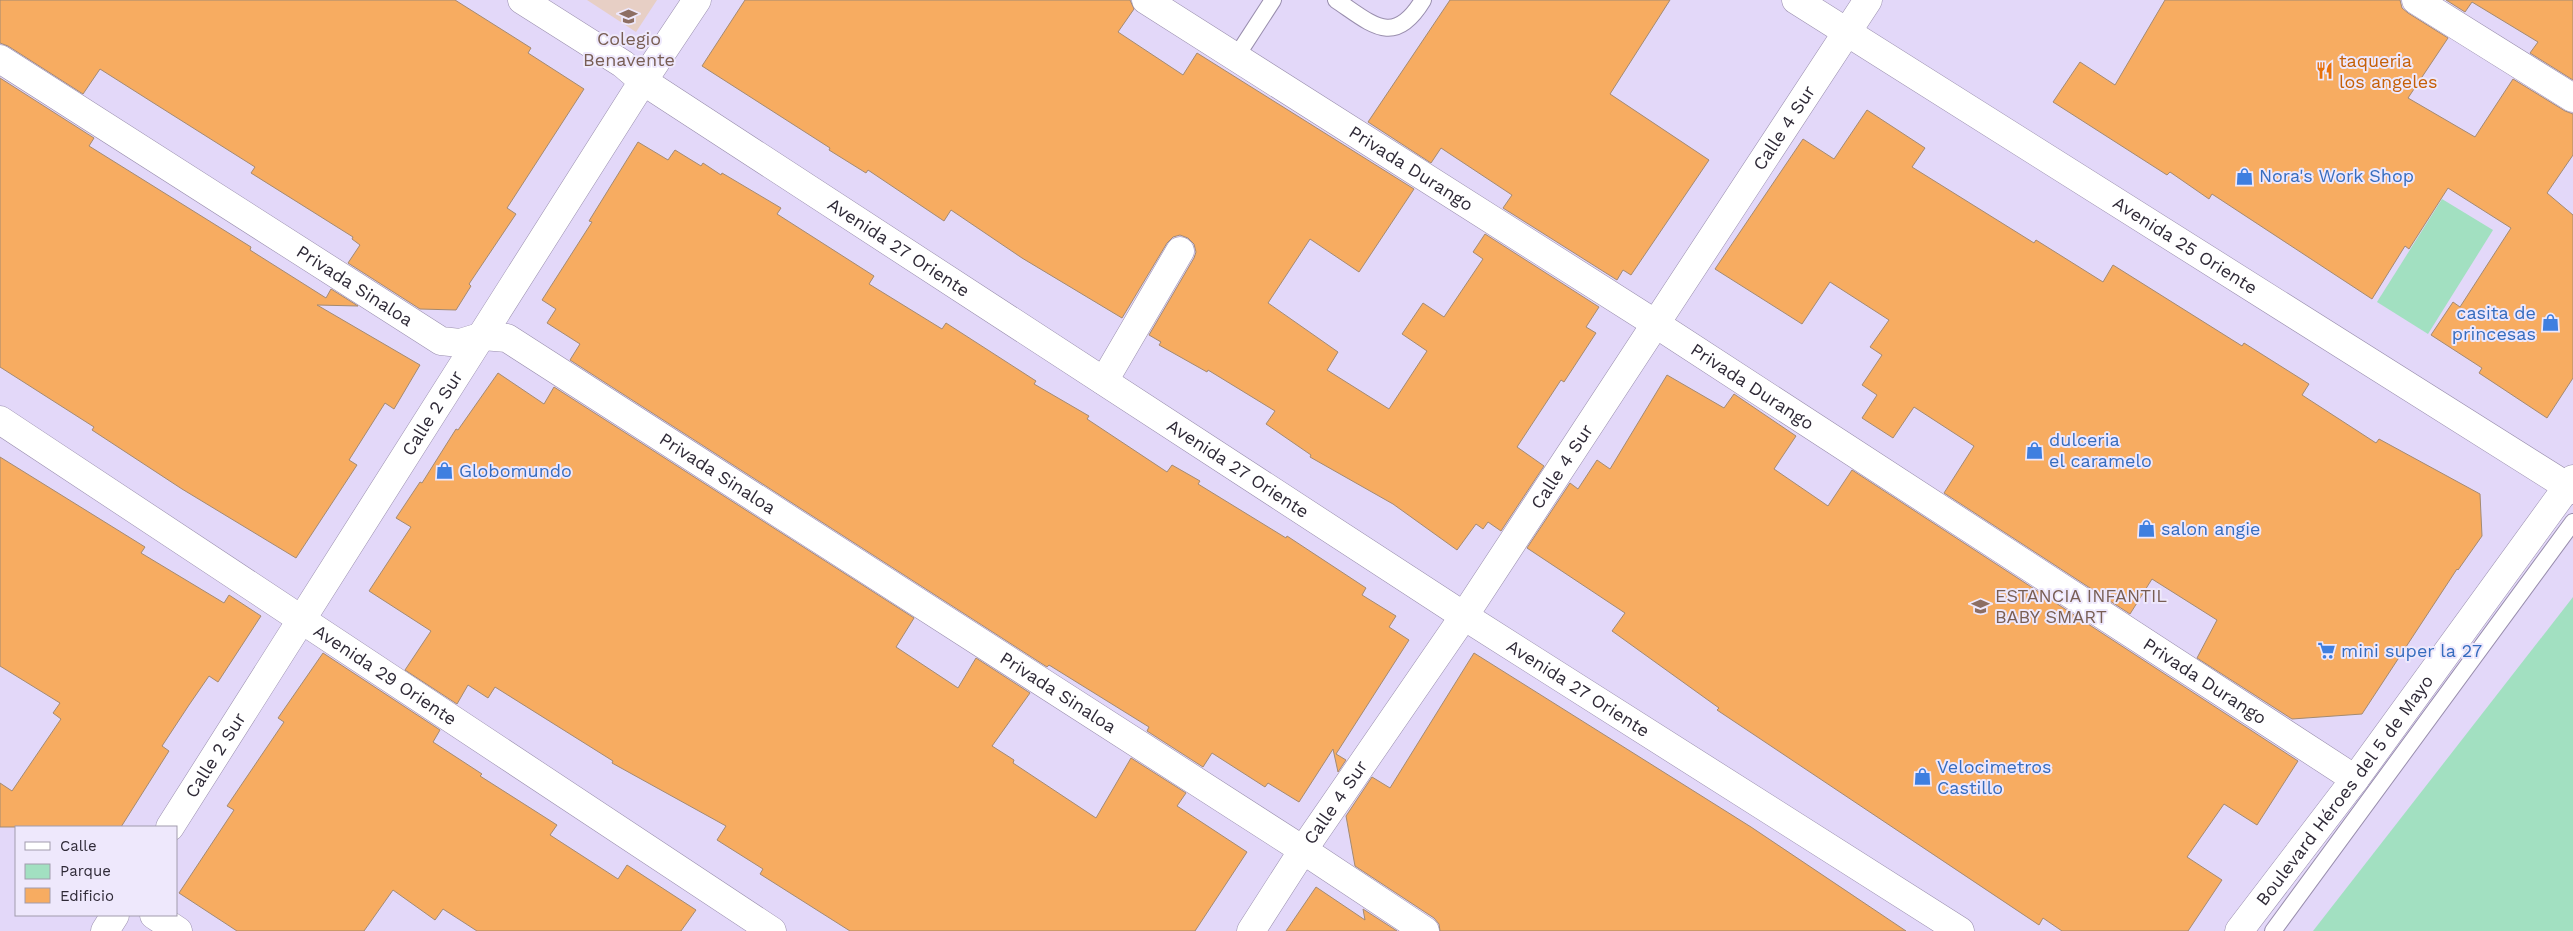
<svg xmlns="http://www.w3.org/2000/svg" width="2573" height="931" viewBox="0 0 2573 931" font-family="'Work Sans',sans-serif">
	<style>
		.education { fill: #e7cfc5 }
		.green { fill: #a2e0c1 }
		.building { fill: #f7ac61; stroke: #a48a72 }
		.lines { fill: none; stroke-linecap: round; stroke-linejoin: round }
		.lane-casing { stroke: #998ead; stroke-width: 18 }
		.street-casing { stroke: #998ead; stroke-width: 29 }
		.secondary-casing { stroke: #998ead; stroke-width: 29 }
		.primary-casing { stroke: #998ead; stroke-width: 29 }
		.lane { stroke: #fff; stroke-width: 16 }
		.street { stroke: #fff; stroke-width: 28 }
		.secondary { stroke: #fff; stroke-width: 28 }
		.primary { stroke: #fff; stroke-width: 28 }
		.labels { text-anchor: middle; stroke-width: 4; stroke-linejoin: round; paint-order: stroke }
		.education-label { font-size: 18px; fill: #785e54; stroke: #eee8fc }
		.food-label { font-size: 18px; fill: #c56008; stroke: #eee8fc; text-anchor: start }
		.street-label { font-size: 18px; fill: #2f2a37; stroke: #eee8fc }
		.shop-label { font-size: 18px; fill: #366cbe; stroke: #eee8fc; text-anchor: start }
	</style>
	<rect width="100%" height="100%" fill="#e3d8f9"/>
	<polygon class="education" points="587,0 657,0 636,32"/>
	<g class="green">
		<polygon points="2442,199 2493,230 2428,334 2377,302"/>
		<polygon points="2573,597 2573,931 2313,931"/>
	</g>
	<g class="building">
		<polygon points="0,0 455,0 531,48 528,53 584,89 507,208 516,214 469,284 471,286 456,310 420,309 348,263 360,245 352,239 353,237 251,173 255,167 152,102 100,69 83,94 8,46 0,43"/>
		<polygon points="745,0 1130,0 1134,9 1118,32 1183,75 1197,53 1414,189 1359,272 1310,239 1268,303 1338,352 1327,370 1389,409 1427,351 1402,334 1423,303 1444,317 1483,259 1473,252 1485,234 1599,307 1586,327 1596,333 1564,382 1561,380 1517,447 1544,466 1501,531 1488,522 1483,529 1476,524 1457,550 1393,504 1310,457 1311,455 1266,424 1275,411 1208,370 1207,372 1159,345 1161,342 1149,335 1194,258 1196,252 1194,244 1188,238 1180,235 1173,237 1167,243 1122,318 1022,258 951,210 944,221 868,170 866,173 829,150 830,148 702,66"/>
		<polygon points="1450,0 1670,0 1610,94 1709,160 1631,275 1623,270 1617,280 1503,208 1512,195 1441,148 1431,163 1368,122"/>
		<polygon points="2165,0 2400,0 2402,8 2408,13 2448,38 2408,98 2475,137 2513,79 2565,111 2573,114 2573,155 2547,193 2573,215 2573,378 2547,418 2479,373 2482,368 2431,335 2453,302 2460,307 2511,228 2448,188 2409,249 2405,246 2372,299 2212,194 2209,199 2170,172 2167,175 2053,102 2080,62 2115,85"/>
		<polygon points="2446,0 2573,0 2573,80 2530,53 2538,42 2472,2 2465,12"/>
		<polygon points="0,78 94,138 89,146 251,247 250,250 326,298 331,289 358,306 317,305 420,365 394,409 385,403 349,460 357,465 296,558 182,489 92,430 94,427 0,367"/>
		<polygon points="1867,110 1925,148 1912,167 2034,243 2036,240 2103,282 2113,265 2242,346 2244,343 2309,384 2302,395 2376,443 2379,439 2480,494 2482,536 2458,570 2457,569 2362,714 2292,719 2197,658 2217,620 2152,579 2130,614 1944,493 1974,446 1914,407 1893,438 1862,418 1877,395 1862,385 1882,355 1870,347 1889,320 1830,282 1802,324 1715,269 1803,139 1834,159"/>
		<polygon points="638,142 668,160 675,150 701,166 703,163 721,175 722,173 781,208 777,214 874,276 869,284 942,329 946,323 1036,381 1034,384 1089,416 1087,419 1167,472 1172,465 1200,481 1198,484 1286,538 1287,536 1366,588 1362,595 1396,616 1389,627 1409,640 1336,754 1346,760 1338,772 1333,749 1299,802 1268,783 1265,787 1212,753 1203,767 1147,731 1149,727 1049,665 1047,667 570,360 580,344 547,323 556,309 542,300 592,222 589,221"/>
		<polygon points="498,373 544,404 554,387 914,618 896,647 958,688 976,658 1030,693 992,746 1014,760 1013,763 1096,818 1131,758 1186,793 1177,806 1247,852 1195,931 850,931 760,874 763,869 717,840 726,826 612,763 613,761 495,687 488,698 468,685 457,704 405,670 431,631 369,591 411,527 396,518 420,482 422,483 456,429 458,430"/>
		<polygon points="1667,375 1724,408 1734,394 1796,436 1774,469 1828,506 1852,470 2298,761 2257,825 2224,804 2187,857 2222,880 2188,931 2062,931 2043,918 2039,925 1717,710 1719,708 1612,631 1625,613 1527,548 1570,483 1578,489 1597,460 1610,469"/>
		<polygon points="0,457 145,547 141,553 224,603 229,595 261,616 218,682 209,676 189,705 162,746 169,751 121,827 0,827 0,783 12,791 61,719 53,713 60,703 0,666"/>
		<polygon points="323,653 440,730 433,742 482,774 480,776 557,825 550,835 618,879 627,865 696,910 681,931 477,931 443,909 435,920 393,890 364,931 237,931 179,893 234,810 227,806 284,722 278,718"/>
		<polygon points="1474,653 1751,827 1906,931 1440,931 1439,924 1434,918 1355,866 1346,816 1372,777 1390,788"/>
		<polygon points="1316,887 1365,920 1363,909 1397,931 1286,931"/>
	</g>
	<g class="lines">
		<defs>
			<g id="lane">
				<path d="M1336,0C1372,24 1394,48 1423,0"/>
				<polyline points="1236,57 1273,0"/>
				<polyline points="2273,931 2573,522"/>
			</g>
			<g id="street">
				<path id="s1" d="M522,0L623,64L643,81L1464,616L1960,931"/>
				<path id="s2" d="M1146,0L1656,324L2355,779"/>
				<polyline points="2416,0 2573,98"/>
				<path id="s3" d="M0,59L441,341L460,343L483,336L507,338L1303,850L1425,931"/>
				<polyline points="1104,381 1180,251"/>
				<path id="s4" d="M0,420L772,931"/>
				<polyline points="154,915 178,931"/>
				<path id="s5" d="M1251,931L1303,850L1464,616L1868,0"/>
			</g>
			<g id="secondary">
				<path id="s6" d="M1796,0L2573,490"/>
				<path id="s7" d="M170,827L643,81L697,0"/>
				<polyline points="105,931 115,915"/>
			</g>
			<g id="primary">
				<path id="s8" d="M2239,931L2355,779L2573,479"/>
			</g>
		</defs>
		<use href="#lane" class="lane-casing"/>
		<use href="#street" class="street-casing"/>
		<use href="#secondary" class="secondary-casing"/>
		<use href="#primary" class="primary-casing"/>
		<use href="#lane" class="lane"/>
		<use href="#street" class="street"/>
		<use href="#secondary" class="secondary"/>
		<use href="#primary" class="primary"/>
	</g>
	<defs>
		<symbol id="university-bare" viewBox="-9 -9 18 18"><path d="M0-5L7-2L0 1L-7-2ZM-4 1L0 2.5L4 1V4Q0 6-4 4Z" fill="#8d6e63" stroke="#eee8fc" stroke-width="2.5" paint-order="stroke"/></symbol>
		<symbol id="restaurant-bare" viewBox="-9 -9 18 18"><path d="M-5-6h1v4h1v-4h1v4h1v-4h1v5L-1.5 .5V6h-2V.5L-5-1ZM5-6V6H3V1.5H1.5Q1.5-4 5-6Z" fill="#e8710a" stroke="#eee8fc" stroke-width="2.5" paint-order="stroke"/></symbol>
		<symbol id="shop-bare" viewBox="-9 -9 18 18"><path d="M-5-2.5h2.3a2.7 3.5 0 0 1 5.4 0H5L5.5 6h-11ZM-1.5-2.5h3a1.5 2.3 0 0 0-3 0Z" fill="#3f7fe0" stroke="#eee8fc" stroke-width="2.5" paint-order="stroke"/></symbol>
		<symbol id="school-bare" viewBox="-9 -9 18 18"><path d="M0-5L7-2L0 1L-7-2ZM-4 1L0 2.5L4 1V4Q0 6-4 4Z" fill="#8d6e63" stroke="#eee8fc" stroke-width="2.5" paint-order="stroke"/></symbol>
		<symbol id="supermarket-bare" viewBox="-9 -9 18 18"><path d="M-6-5.5h2.5l.6 2H6L4.5 2H-2.5L-4.4-4H-6ZM-1.5 3.2a1.3 1.3 0 1 0 .1 0ZM3 3.2a1.3 1.3 0 1 0 .1 0Z" fill="#3f7fe0" stroke="#eee8fc" stroke-width="2.5" paint-order="stroke"/></symbol>
	</defs>
	<g fill-rule="evenodd">
		<use href="#university-bare" x="616" y="4" width="25" height="25"/>
		<use href="#restaurant-bare" x="2312" y="58" width="25" height="25"/>
		<use href="#shop-bare" x="2232" y="164" width="25" height="25"/>
		<use href="#shop-bare" x="2538" y="310" width="25" height="25"/>
		<use href="#shop-bare" x="2022" y="438" width="25" height="25"/>
		<use href="#shop-bare" x="432" y="458" width="25" height="25"/>
		<use href="#shop-bare" x="2134" y="516" width="25" height="25"/>
		<use href="#school-bare" x="1968" y="594" width="25" height="25"/>
		<use href="#supermarket-bare" x="2314" y="638" width="25" height="25"/>
		<use href="#shop-bare" x="1910" y="764" width="25" height="25"/>
	</g>
	<g class="labels">
		<g class="education-label">
			<text x="629" y="45">Colegio<tspan x="629" dy="21">Benavente</tspan></text>
			<text x="1995" y="602" text-anchor="start">ESTANCIA INFANTIL<tspan x="1995" dy="21">BABY SMART</tspan></text>
		</g>
		<g class="food-label">
			<text x="2339" y="67">taqueria<tspan x="2339" dy="21">los angeles</tspan></text>
		</g>
		<g class="street-label">
			<text dy="6" stroke="none"><textPath href="#s5" startOffset="964">Calle 4 Sur</textPath></text>
			<text dy="6" stroke="none"><textPath href="#s2" startOffset="314">Privada Durango</textPath></text>
			<text dy="6" stroke="none"><textPath href="#s6" startOffset="460">Avenida 25 Oriente</textPath></text>
			<text dy="6" stroke="none"><textPath href="#s1" startOffset="451">Avenida 27 Oriente</textPath></text>
			<text dy="6" stroke="none"><textPath href="#s3" startOffset="421">Privada Sinaloa</textPath></text>
			<text dy="6" stroke="none"><textPath href="#s2" startOffset="719">Privada Durango</textPath></text>
			<text dy="6" stroke="none"><textPath href="#s7" startOffset="490">Calle 2 Sur</textPath></text>
			<text dy="6" stroke="none"><textPath href="#s5" startOffset="559">Calle 4 Sur</textPath></text>
			<text dy="6" stroke="none"><textPath href="#s1" startOffset="856">Avenida 27 Oriente</textPath></text>
			<text dy="6" stroke="none"><textPath href="#s3" startOffset="841">Privada Sinaloa</textPath></text>
			<text dy="6" stroke="none"><textPath href="#s4" startOffset="462">Avenida 29 Oriente</textPath></text>
			<text dy="6" stroke="none"><textPath href="#s2" startOffset="1259">Privada Durango</textPath></text>
			<text dy="6" stroke="none"><textPath href="#s1" startOffset="1261">Avenida 27 Oriente</textPath></text>
			<text dy="6" stroke="none"><textPath href="#s3" startOffset="1246">Privada Sinaloa</textPath></text>
			<text dy="6" stroke="none"><textPath href="#s7" startOffset="85">Calle 2 Sur</textPath></text>
			<text dy="6" stroke="none"><textPath href="#s8" startOffset="176">Boulevard Héroes del 5 de Mayo</textPath></text>
			<text dy="6" stroke="none"><textPath href="#s5" startOffset="154">Calle 4 Sur</textPath></text>
		</g>
		<g class="shop-label">
			<text x="2259" y="182">Nora's Work Shop</text>
			<text x="2536" y="319" text-anchor="end">casita de<tspan x="2536" dy="21">princesas</tspan></text>
			<text x="2049" y="446">dulceria<tspan x="2049" dy="21">el caramelo</tspan></text>
			<text x="459" y="477">Globomundo</text>
			<text x="2161" y="535">salon angie</text>
			<text x="2341" y="657">mini super la 27</text>
			<text x="1937" y="773">Velocimetros<tspan x="1937" dy="21">Castillo</tspan></text>
		</g>
	</g>
	<rect x="15" y="826" width="162" height="90" fill="#eee8fc" stroke="#a29cad"/>
	<rect x="25" y="842" width="25" height="8" fill="#ffffff" stroke="#a29cad"/>
	<text x="60" y="851" font-size="15" fill="#2f2a37">Calle</text>
	<rect x="25" y="864" width="25" height="15" fill="#a2e0c1" stroke="#a29cad"/>
	<text x="60" y="876" font-size="15" fill="#2f2a37">Parque</text>
	<rect x="25" y="888" width="25" height="15" fill="#f7ac61" stroke="#a29cad"/>
	<text x="60" y="901" font-size="15" fill="#2f2a37">Edificio</text>
</svg>
